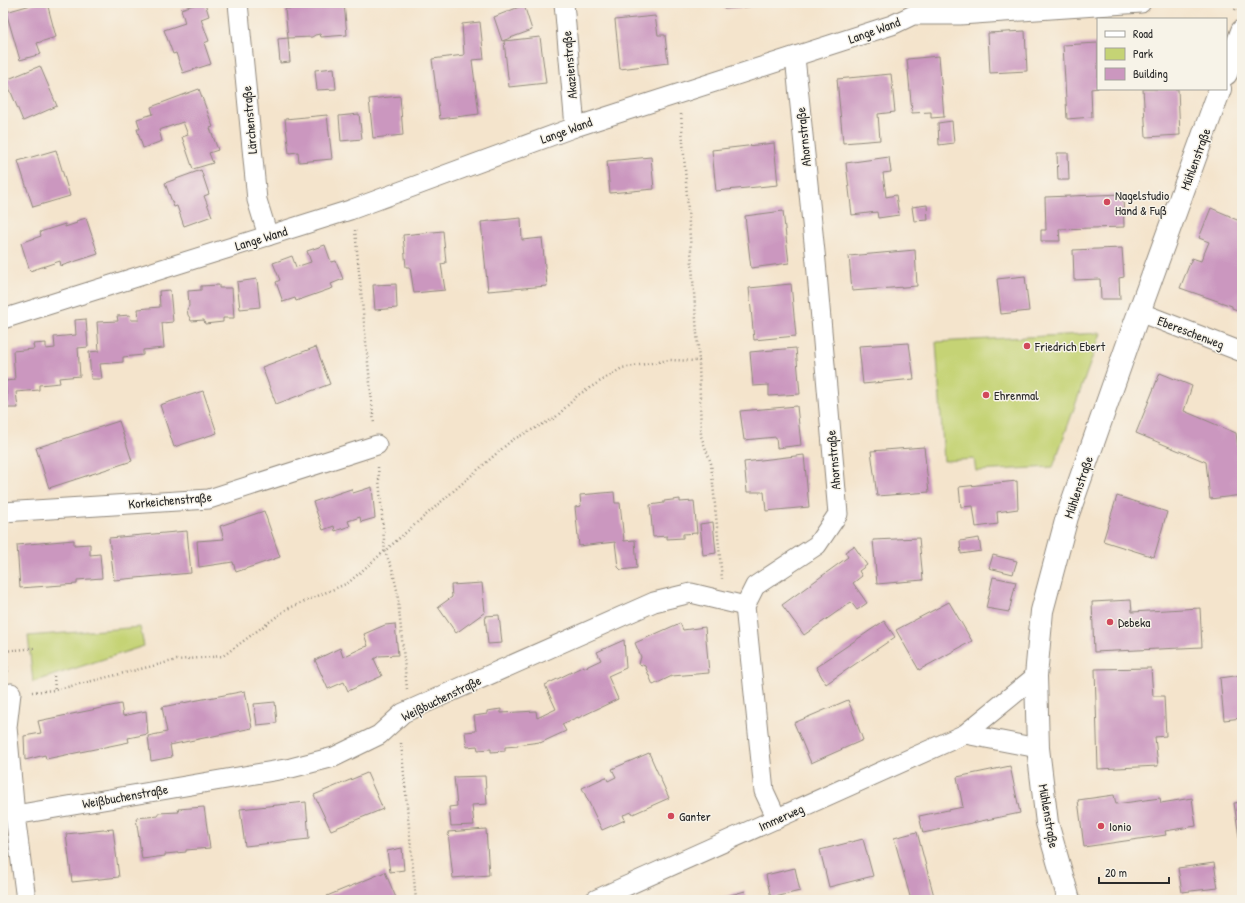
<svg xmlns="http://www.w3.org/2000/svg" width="1245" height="903" viewBox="0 0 1245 903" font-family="'Patrick Hand',sans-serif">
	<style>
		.green { fill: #c5d375; stroke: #787f50 }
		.building { fill: #cb97bf }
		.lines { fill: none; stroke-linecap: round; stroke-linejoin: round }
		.minor-casing { stroke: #90887c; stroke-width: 21 }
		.tertiary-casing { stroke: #90887c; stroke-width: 24 }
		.path { stroke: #90887c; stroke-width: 2.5; stroke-dasharray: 1 3; stroke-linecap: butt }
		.minor { stroke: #fff; stroke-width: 19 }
		.tertiary { stroke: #fff; stroke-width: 22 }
		.poi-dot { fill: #d1495b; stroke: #f7f3e8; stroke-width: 1.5 }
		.labels { text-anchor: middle; stroke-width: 3; stroke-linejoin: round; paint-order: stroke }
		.street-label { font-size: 13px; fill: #2b2b2b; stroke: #f7f3e8 }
		.poi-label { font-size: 13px; fill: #2b2b2b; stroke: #f7f3e8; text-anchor: start }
	</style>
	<rect width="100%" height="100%" fill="#f7f3e8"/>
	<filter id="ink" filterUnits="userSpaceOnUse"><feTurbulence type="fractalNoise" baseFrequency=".025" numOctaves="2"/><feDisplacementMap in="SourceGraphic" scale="8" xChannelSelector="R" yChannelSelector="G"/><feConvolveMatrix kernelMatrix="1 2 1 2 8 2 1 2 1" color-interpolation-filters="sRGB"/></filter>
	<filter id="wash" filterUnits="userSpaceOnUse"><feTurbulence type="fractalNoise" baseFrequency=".012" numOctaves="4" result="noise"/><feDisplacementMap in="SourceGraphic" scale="16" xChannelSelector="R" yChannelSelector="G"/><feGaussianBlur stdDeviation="0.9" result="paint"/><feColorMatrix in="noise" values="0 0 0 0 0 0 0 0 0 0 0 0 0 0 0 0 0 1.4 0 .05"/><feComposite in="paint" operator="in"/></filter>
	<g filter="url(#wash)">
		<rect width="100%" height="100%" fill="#f4e4cc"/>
		<g class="green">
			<polygon points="1101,333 1053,467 976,471 974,459 944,461 936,342"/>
			<polygon points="140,627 144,646 33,682 28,636"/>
		</g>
		<g id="blocks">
			<g class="building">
				<polygon points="38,3 47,3 56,37 37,43 41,54 20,60 6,12"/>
				<polygon points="200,3 205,3 209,16 201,19 209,41 204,43 211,64 183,73 176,53 173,54 164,30 185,23 181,9"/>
				<polygon points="317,3 344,3 347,35 321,37 320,34 315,35 312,37 288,38 285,9 318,7"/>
				<polygon points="724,3 777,3 777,4 724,9"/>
				<polygon points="524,5 532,30 502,41 494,17"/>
				<polygon points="655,16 658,35 665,35 668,63 620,69 615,20"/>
				<polygon points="480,22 484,59 472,60 479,114 440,119 432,59 464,55 462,24"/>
				<polygon points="1025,31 1027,71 990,73 988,33"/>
				<polygon points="540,37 546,83 509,87 504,41"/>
				<polygon points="288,38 290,62 280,63 278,39"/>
				<polygon points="1098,43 1098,88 1091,89 1092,117 1067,119 1063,45"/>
				<polygon points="939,56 944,117 931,118 931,112 912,113 907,59"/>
				<polygon points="40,66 57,106 23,121 6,80"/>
				<polygon points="334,68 336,89 317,90 315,70"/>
				<polygon points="891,74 895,112 878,114 880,140 843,143 837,79"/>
				<polygon points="199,89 213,127 210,128 218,150 209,153 213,163 193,169 182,137 188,135 183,122 159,130 162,141 143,148 137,129 140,129 137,119 153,114 151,107"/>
				<polygon points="1143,89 1178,89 1180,135 1146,137"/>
				<polygon points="400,96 403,135 373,138 369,99"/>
				<polygon points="359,114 362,139 341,141 339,116"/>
				<polygon points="327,115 332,159 299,162 298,152 289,153 285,119"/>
				<polygon points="952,121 954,143 939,145 938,123"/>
				<polygon points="774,143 778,185 716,191 712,150"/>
				<polygon points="56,150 70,196 33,207 18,161"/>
				<polygon points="1057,153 1068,153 1069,180 1058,180"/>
				<polygon points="651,157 654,189 610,193 607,161"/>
				<polygon points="889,157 891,172 883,173 886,197 896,195 899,215 878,218 877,212 852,215 846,163"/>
				<polygon points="201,170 209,194 204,196 212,216 184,226 177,206 174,207 165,183"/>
				<polygon points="1123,194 1124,227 1059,229 1060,241 1041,241 1041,230 1046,230 1045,197"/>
				<polygon points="927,205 928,220 914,221 912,207"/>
				<polygon points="1211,208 1230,216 1230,217 1242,222 1242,312 1232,308 1232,306 1180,288 1192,258 1201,261 1209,242 1199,238"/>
				<polygon points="783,211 789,263 751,268 745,216"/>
				<polygon points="86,218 98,254 61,266 60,261 30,271 21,243 41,236 40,232 65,224 65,227 77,223 76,221"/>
				<polygon points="521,218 522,240 542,238 547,286 488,291 481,222"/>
				<polygon points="443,231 446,263 441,264 445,290 414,293 410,267 406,267 403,235"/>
				<polygon points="325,245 331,262 336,261 343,279 331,284 333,288 296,301 295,298 283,302 276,282 280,280 273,263 292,256 296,267 311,262 307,251"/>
				<polygon points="1122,248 1124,277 1119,278 1120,299 1101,299 1100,279 1074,280 1073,250"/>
				<polygon points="915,250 917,286 852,291 849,256"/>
				<polygon points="1025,276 1029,311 1001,314 997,279"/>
				<polygon points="257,279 260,307 240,309 237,282"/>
				<polygon points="396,284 397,308 375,310 373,285"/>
				<polygon points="791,284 796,336 754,340 749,288"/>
				<polygon points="219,285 219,288 232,288 234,318 223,318 223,322 205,324 204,320 191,321 190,318 188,315 187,309 189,306 188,291 201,290 201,286"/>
				<polygon points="170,290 173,322 162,323 164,348 143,350 143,355 123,357 123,362 100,364 102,379 91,379 89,352 99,351 97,322 118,321 117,316 130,315 131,320 139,320 138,309 160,307 159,291"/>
				<polygon points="86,319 88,347 78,348 80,376 59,378 60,383 39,385 39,390 16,392 18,408 8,408 5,381 15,380 13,351 34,349 33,344 46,343 46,349 55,348 54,337 76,335 75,320"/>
				<polygon points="909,343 914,379 863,384 859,346"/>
				<polygon points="316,347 330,384 276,404 262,367"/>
				<polygon points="796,348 800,394 769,396 769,385 753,386 750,352"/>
				<polygon points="1160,373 1192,386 1184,411 1236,433 1242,479 1242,495 1210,499 1206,462 1136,433"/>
				<polygon points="203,391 217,433 174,447 160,405"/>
				<polygon points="797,406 801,445 777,448 776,437 744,440 740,411"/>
				<polygon points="119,421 132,461 49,488 36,448"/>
				<polygon points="924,447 929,492 877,496 871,451"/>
				<polygon points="804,455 809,507 766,511 764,492 747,492 744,462"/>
				<polygon points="1017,481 1018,509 997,512 998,524 976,527 973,506 961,507 959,487"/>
				<polygon points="372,487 375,518 361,522 360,517 348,521 350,526 335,531 334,526 323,530 313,502 351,489 353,493"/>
				<polygon points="614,492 615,503 620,503 624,541 635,540 637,568 621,570 618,567 615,542 579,546 575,507 581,506 580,495"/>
				<polygon points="1117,496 1167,512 1154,557 1103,541"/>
				<polygon points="680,499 680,502 694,501 697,533 683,534 683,538 667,539 667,536 653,537 650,505 664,503 664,501"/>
				<polygon points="264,511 280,557 236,572 233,562 199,567 197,541 224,539 220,526"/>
				<polygon points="713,522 716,553 703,555 700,524"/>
				<polygon points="187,531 191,573 114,580 109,538"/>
				<polygon points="919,538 923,580 877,584 873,540"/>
				<polygon points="979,538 981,551 961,554 960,541"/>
				<polygon points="74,540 74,545 90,544 90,555 100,554 102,578 77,580 77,584 20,588 17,545"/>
				<polygon points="854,546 867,565 859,571 862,576 853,583 867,603 857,610 851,602 804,635 782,605 848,557 845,552"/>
				<polygon points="993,555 1017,561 1013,574 989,568"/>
				<polygon points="993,577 1016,582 1009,612 986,608"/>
				<polygon points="482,583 485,612 456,633 438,607 452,597 451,585"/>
				<polygon points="1131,600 1132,612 1200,608 1202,647 1094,652 1092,602"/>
				<polygon points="949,602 972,641 919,670 896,630"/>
				<polygon points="499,615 502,643 488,644 485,616"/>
				<polygon points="884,621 895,637 826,684 816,667"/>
				<polygon points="680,623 683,630 705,627 709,673 672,676 653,685 645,666 639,664 641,657 635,643"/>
				<polygon points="395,624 398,655 379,656 374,659 382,676 348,691 344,682 328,689 315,660 340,648 343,657 362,648 368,646 364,634 385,625"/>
				<polygon points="624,640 626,668 608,676 618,699 578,718 578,717 562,724 566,731 540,743 540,742 517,745 518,746 505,747 505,751 491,752 491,749 478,750 477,746 467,747 465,732 476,731 474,716 487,714 487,711 501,709 501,713 536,711 537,718 556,709 545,685 584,666 584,668 601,660 597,652"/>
				<polygon points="1151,668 1153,696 1164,696 1166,736 1155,737 1158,766 1098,769 1095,669"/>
				<polygon points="1242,675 1242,718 1224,720 1220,678"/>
				<polygon points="245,691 252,728 170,745 172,757 151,761 148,736 167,732 162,707"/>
				<polygon points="848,700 863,740 811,763 794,723"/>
				<polygon points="275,702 277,723 257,725 254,704"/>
				<polygon points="121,704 123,716 146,711 148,734 128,738 129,742 46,759 45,755 25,760 24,736 41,733 38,721"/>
				<polygon points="649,753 669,798 633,814 632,812 623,815 625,820 602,830 582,788 606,777 608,781 616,777 612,769"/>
				<polygon points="1010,766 1020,813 923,833 919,816 963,807 957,777"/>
				<polygon points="367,773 383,809 331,830 314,795"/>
				<polygon points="485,776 487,804 472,805 474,825 451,826 449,807 457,806 454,777"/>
				<polygon points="1114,795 1116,804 1160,798 1161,803 1192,798 1196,826 1165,831 1166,835 1084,847 1078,800"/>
				<polygon points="306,802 309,839 245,846 240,809"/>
				<polygon points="1242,802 1242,844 1240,844 1234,803"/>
				<polygon points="204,807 210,848 186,850 186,852 165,854 165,856 142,859 136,818 158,816 158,813 179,812 178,809"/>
				<polygon points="113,829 119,877 72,882 66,834"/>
				<polygon points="486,829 489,875 453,878 448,832"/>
				<polygon points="917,832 935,900 911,900 894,838"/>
				<polygon points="863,839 873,876 829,887 820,850"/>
				<polygon points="402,848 404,870 390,872 387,851"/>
				<polygon points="1214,863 1218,888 1182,892 1178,868"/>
				<polygon points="795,868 800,891 771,898 766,875"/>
				<polygon points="385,872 397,900 329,900 327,896"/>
				<polygon points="745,891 747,900 713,900"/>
			</g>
		</g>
	</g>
	<g filter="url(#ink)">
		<use href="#blocks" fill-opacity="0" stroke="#90887c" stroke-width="1"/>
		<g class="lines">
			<defs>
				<g id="minor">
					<polyline points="238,3 257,200 268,236"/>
					<polyline points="564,3 575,127"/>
					<polyline points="1139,312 1242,352"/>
					<polyline points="3,319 350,210 575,127 892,25 913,15 960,15 1141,3"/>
					<polyline points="3,512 209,499 377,445"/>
					<polyline points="11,693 7,727 15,815"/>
					<polyline points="965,734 1038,748"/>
					<polyline points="777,819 764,791 745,606 755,586 817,545 838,514 816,262 795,57"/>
					<polyline points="26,900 15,815 291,768 334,757 379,735 403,713 654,602 691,593 745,606"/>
					<polyline points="595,900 965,734 1036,676"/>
				</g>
				<g id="tertiary">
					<polyline points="1226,74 1242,31"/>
					<polyline points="1069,900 1047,823 1038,748 1036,676 1042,611 1067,517 1133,329 1220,89"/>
				</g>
			</defs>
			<use href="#minor" class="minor-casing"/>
			<use href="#tertiary" class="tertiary-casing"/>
			<g class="path">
				<polyline points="1235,10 1238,3"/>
				<polyline points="681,114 699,361"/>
				<polyline points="355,230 374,424"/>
				<polyline points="378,467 385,552 392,568 397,590 407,689"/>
				<polyline points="3,635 8,672"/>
				<polyline points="5,651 35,648"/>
				<polyline points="54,676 55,690"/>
				<polyline points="32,692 55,690 177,660 223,656 287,609 348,583 512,440 555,418 578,395 622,368 669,360 699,361 701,436 711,463 722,579"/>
				<polyline points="401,743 416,900"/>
			</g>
			<use href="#minor" class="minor"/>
			<use href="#tertiary" class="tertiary"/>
		</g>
	</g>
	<g class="poi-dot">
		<circle cx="1107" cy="202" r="4"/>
		<circle cx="1027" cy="346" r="4"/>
		<circle cx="986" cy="395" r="4"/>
		<circle cx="1110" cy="622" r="4"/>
		<circle cx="671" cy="816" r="4"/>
		<circle cx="1101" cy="826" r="4"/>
	</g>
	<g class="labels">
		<g class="street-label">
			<text transform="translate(874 30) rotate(-20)" y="5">Lange Wand</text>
			<text transform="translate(569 65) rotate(-95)" y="5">Akazienstraße</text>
			<text transform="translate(249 120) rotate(-95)" y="5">Lärchenstraße</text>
			<text transform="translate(566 130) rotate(-20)" y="5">Lange Wand</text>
			<text transform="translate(803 137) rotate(-96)" y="5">Ahornstraße</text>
			<text transform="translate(1195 159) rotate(-70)" y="5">Mühlenstraße</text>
			<text transform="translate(261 238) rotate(-17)" y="5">Lange Wand</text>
			<text transform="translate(1191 332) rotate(21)" y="5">Ebereschenweg</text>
			<text transform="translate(833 460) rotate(-95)" y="5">Ahornstraße</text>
			<text transform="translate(1078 487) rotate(-71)" y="5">Mühlenstraße</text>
			<text transform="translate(170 500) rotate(-5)" y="5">Korkeichenstraße</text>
			<text transform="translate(441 698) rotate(-26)" y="5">Weißbuchenstraße</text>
			<text transform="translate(125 796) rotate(-10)" y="5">Weißbuchenstraße</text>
			<text transform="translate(1049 816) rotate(80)" y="5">Mühlenstraße</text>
			<text transform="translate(781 817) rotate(-24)" y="5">Immerweg</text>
		</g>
		<g class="poi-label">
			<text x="1115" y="200">Nagelstudio<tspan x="1115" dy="15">Hand &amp; Fuß</tspan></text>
			<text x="1035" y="351">Friedrich Ebert</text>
			<text x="994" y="400">Ehrenmal</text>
			<text x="1118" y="627">Debeka</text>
			<text x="679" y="821">Ganter</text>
			<text x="1109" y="831">Ionio</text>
		</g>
	</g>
	<rect width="1245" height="903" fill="none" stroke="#f7f3e8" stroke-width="16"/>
	<rect x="1097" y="18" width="130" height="72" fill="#f7f3e8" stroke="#a5a39c"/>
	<rect x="1105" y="31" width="20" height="6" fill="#ffffff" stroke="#a5a39c"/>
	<text x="1133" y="38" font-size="12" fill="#2b2b2b">Road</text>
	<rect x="1105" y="48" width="20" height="12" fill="#c5d375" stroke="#a5a39c"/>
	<text x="1133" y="58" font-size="12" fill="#2b2b2b">Park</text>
	<rect x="1105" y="68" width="20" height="12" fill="#cb97bf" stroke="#a5a39c"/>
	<text x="1133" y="78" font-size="12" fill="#2b2b2b">Building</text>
	<path d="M1099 877v6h70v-6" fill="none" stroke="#2b2b2b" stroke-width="2"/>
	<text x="1105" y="877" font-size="12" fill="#2b2b2b" stroke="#f7f3e8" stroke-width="3" paint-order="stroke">20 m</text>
</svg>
